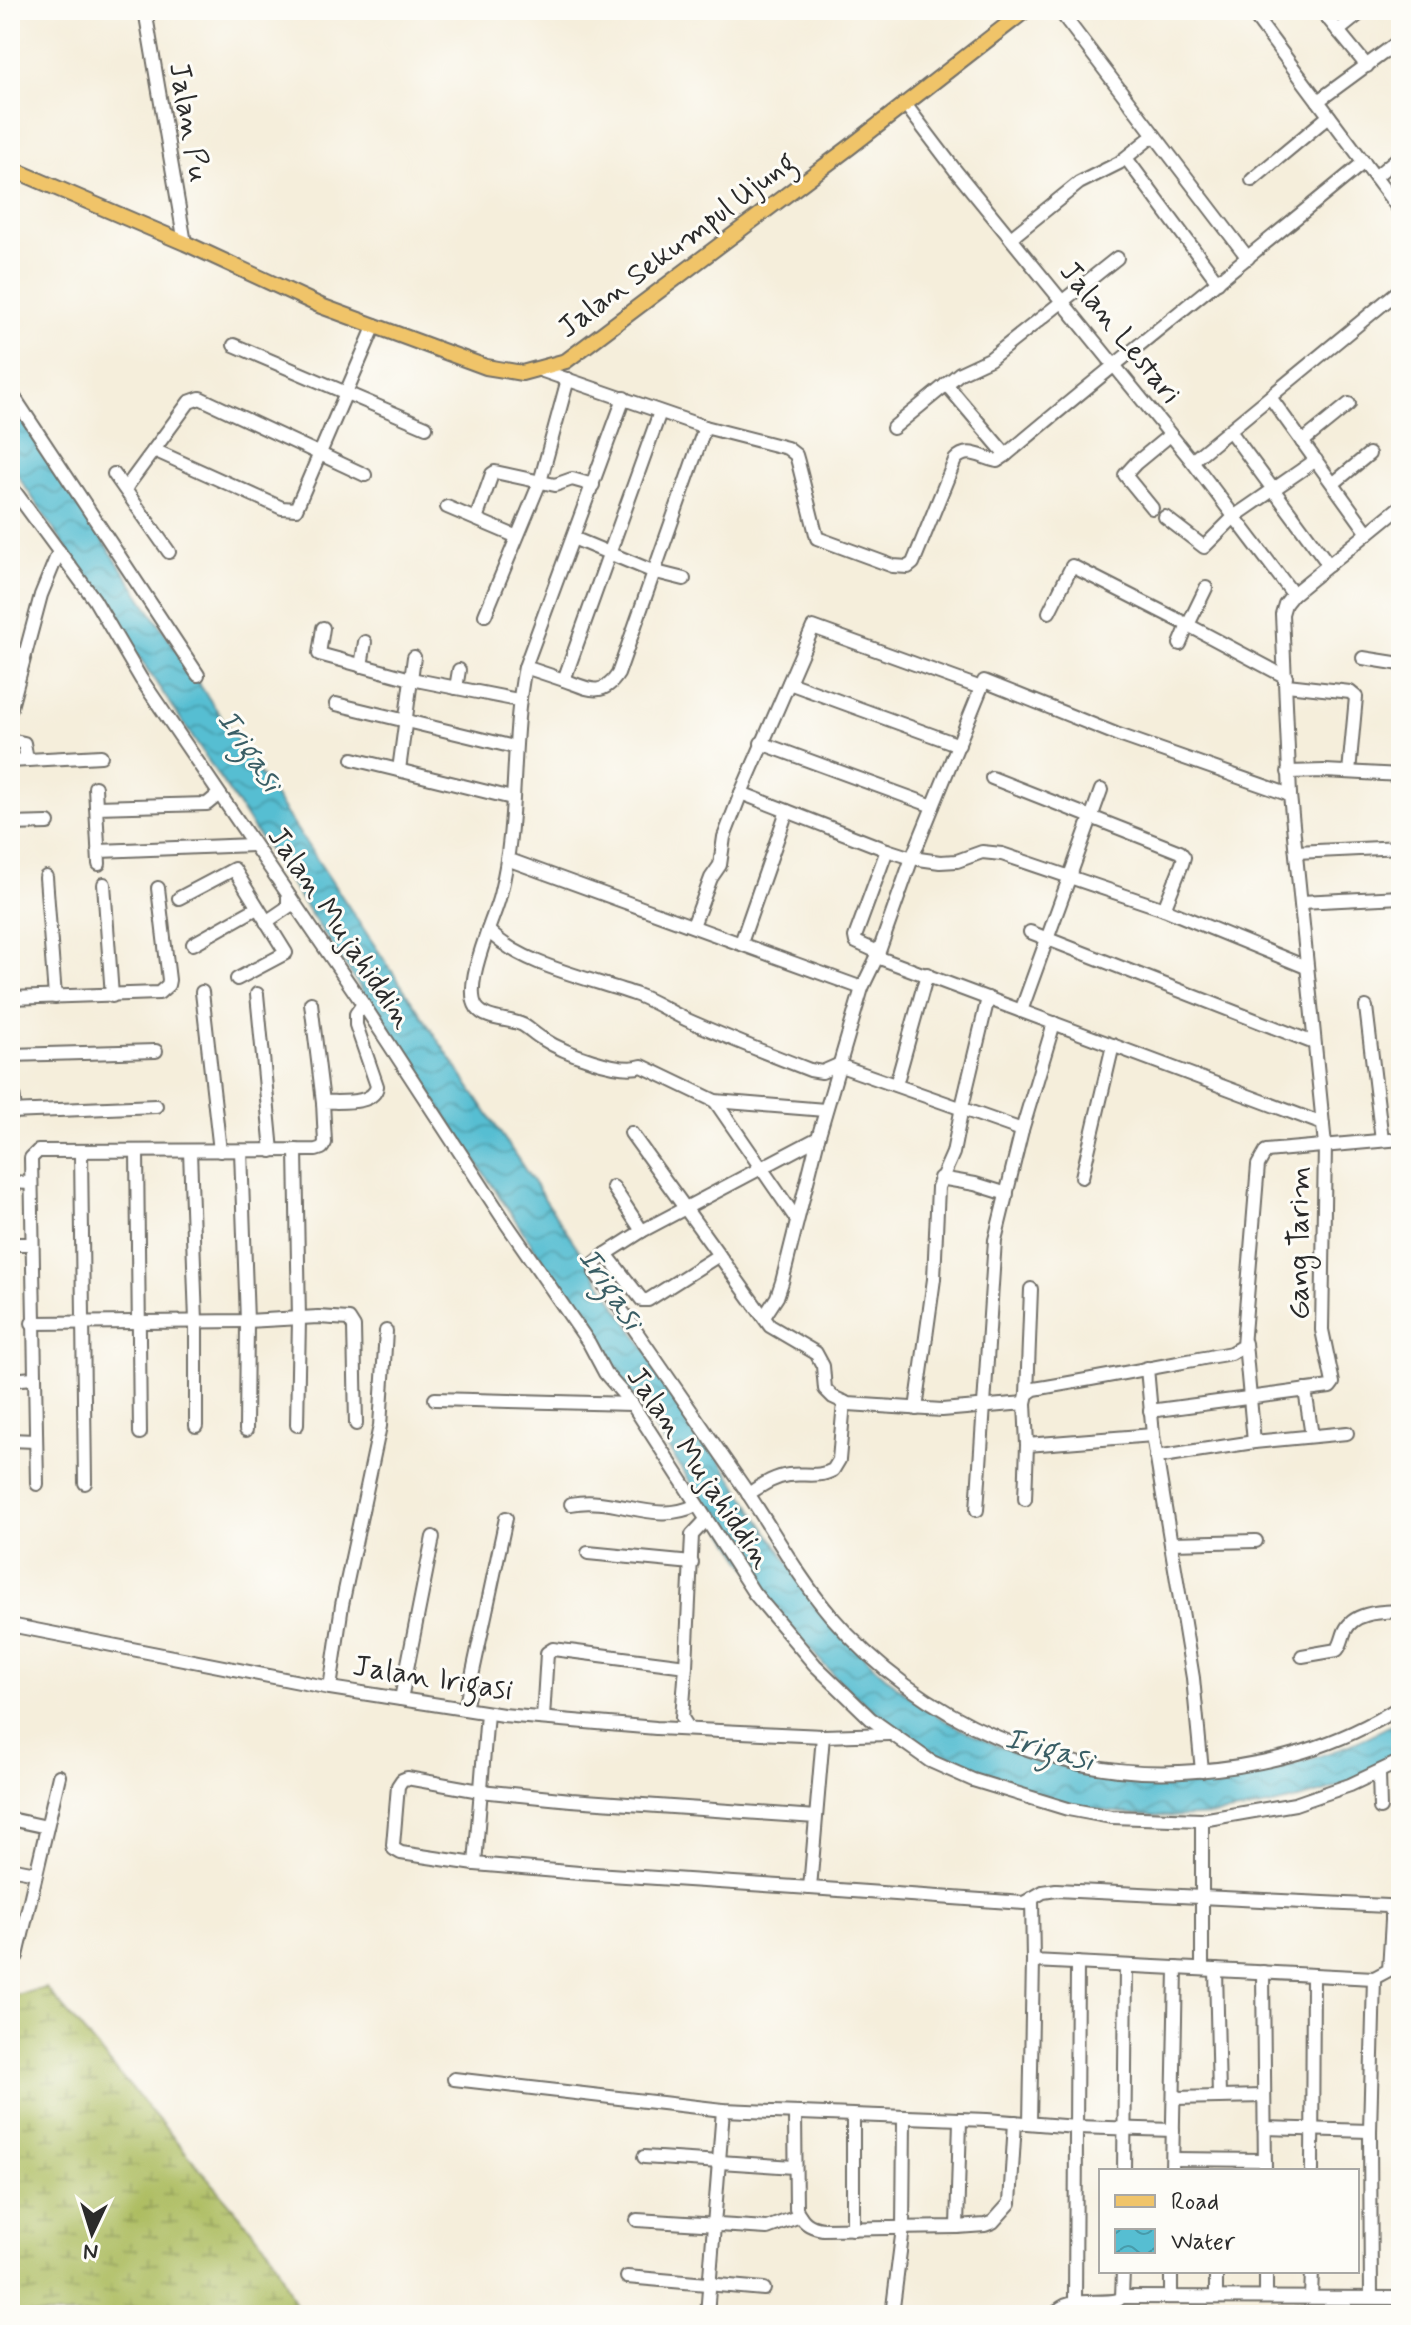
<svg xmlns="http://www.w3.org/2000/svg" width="1411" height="2325" viewBox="0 0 1411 2325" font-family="Mynerve,sans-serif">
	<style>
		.wetland { fill: url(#wetland-marsh); stroke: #6c7445; stroke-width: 2 }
		.water { fill: url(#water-waves); stroke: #40747e; stroke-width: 2 }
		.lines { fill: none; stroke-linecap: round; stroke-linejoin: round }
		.minor-casing { stroke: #726f69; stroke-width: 16 }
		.major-casing { stroke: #726f69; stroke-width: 18 }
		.minor { stroke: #fff; stroke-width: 12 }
		.major { stroke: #f0c469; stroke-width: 14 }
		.labels { text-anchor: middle; stroke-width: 6; stroke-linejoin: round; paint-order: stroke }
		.street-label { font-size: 30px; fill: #2b2b2b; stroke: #fdfcf7 }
		.water-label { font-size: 32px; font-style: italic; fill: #3a5e65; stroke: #fdfcf7 }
	</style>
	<defs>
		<pattern id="wetland-marsh" width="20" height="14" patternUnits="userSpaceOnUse" patternTransform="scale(2)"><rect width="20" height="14" fill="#acbc5f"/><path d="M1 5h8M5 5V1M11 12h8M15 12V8" fill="none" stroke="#8c994f"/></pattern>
		<pattern id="water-waves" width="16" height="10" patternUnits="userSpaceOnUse" patternTransform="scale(2)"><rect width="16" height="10" fill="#56bed2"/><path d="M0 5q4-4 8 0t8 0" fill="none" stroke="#479bab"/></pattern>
	</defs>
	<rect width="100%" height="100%" fill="#fdfcf7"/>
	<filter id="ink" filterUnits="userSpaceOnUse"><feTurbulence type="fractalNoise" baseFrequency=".0125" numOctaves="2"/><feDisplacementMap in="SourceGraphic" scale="16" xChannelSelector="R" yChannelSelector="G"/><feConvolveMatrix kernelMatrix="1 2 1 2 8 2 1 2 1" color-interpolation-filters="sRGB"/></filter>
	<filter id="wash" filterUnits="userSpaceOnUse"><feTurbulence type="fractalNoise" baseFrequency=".006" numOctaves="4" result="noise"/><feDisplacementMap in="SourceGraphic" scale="32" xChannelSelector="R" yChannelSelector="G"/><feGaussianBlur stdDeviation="1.8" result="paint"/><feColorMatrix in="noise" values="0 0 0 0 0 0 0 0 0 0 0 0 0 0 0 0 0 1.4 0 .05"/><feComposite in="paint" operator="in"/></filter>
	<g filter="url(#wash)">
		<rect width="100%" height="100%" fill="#f5eedb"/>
		<polygon class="wetland" points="46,1988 271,2252 300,2315 10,2315 10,1996"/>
		<path class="water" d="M10,402L817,1605C848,1640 878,1674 917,1702C983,1750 1065,1771 1145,1779C1159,1781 1173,1784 1187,1784C1201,1784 1216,1780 1229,1777C1290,1768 1348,1751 1401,1719V1758C1376,1769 1350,1785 1323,1792C1296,1800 1268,1807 1240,1811C1111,1834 953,1783 856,1696C810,1656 775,1606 740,1556L10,464Z"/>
	</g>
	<g filter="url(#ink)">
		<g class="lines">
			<defs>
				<g id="minor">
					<polyline points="145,10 185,243"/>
					<polyline points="1059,10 1248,258"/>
					<polyline points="1250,10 1401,212"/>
					<polyline points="1321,10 1367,66"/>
					<polyline points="1338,31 1364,10"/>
					<polyline points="10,37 13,10"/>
					<polyline points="1318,101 1401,40"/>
					<polyline points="905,104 955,170 1192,461 1293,594"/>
					<polyline points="1126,158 1218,282"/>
					<polyline points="1375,177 1401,155"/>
					<polyline points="1252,180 1329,116"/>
					<polyline points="1011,238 1079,183 1119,163 1154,135"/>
					<polyline points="234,345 426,427"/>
					<path d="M540,370L705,427L787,448L796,455L798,462L817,538L893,566L908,567L913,563L955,460C967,446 982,458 997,461L1006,455C1124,355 1245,261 1364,162"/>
					<polyline points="946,384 1006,455"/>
					<polyline points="10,391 198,675"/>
					<polyline points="1270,397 1368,533"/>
					<path d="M624,398L525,667C510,742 519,821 500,895C497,907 492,918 488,930C519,965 593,979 637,995C656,1002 673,1014 692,1022C731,1039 771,1055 810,1070L822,1072L838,1065L1022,1130"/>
					<polyline points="893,428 960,373 990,359 1117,258"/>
					<polyline points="1230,431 1329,565"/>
					<polyline points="1302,442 1349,404"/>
					<polyline points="154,450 282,508 296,509 375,325"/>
					<polyline points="1192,461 1401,289"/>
					<polyline points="114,474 169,552"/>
					<polyline points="1334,483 1369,454"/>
					<polyline points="10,485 94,599 141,679 363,1004 506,1223 589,1343 605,1373 632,1404 754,1593 815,1665 871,1719 930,1761 973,1780 1068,1809 1111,1817 1202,1820 1295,1804 1350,1785 1401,1761"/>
					<polyline points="125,489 189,402 200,398 365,475"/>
					<polyline points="447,507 515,536"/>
					<polyline points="1152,508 1125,475 1136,463 1170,435"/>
					<polyline points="1165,517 1204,547 1235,516 1316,460"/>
					<polyline points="476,519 492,474 495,472 555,485 572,479 593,485"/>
					<polyline points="573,538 652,571 684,579"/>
					<polyline points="1049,612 1072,566 1188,625 1206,588"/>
					<polyline points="485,615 540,482 568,379"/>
					<polyline points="323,628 319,654 411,679 518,700"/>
					<polyline points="1180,644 1188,625 1286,677"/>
					<polyline points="1363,658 1401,664"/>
					<polyline points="361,666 365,642"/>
					<polyline points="525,667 564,680 660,412"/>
					<path d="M564,680C587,688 602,699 618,674L705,427"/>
					<polyline points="789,683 959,745"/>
					<polyline points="1287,685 1350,692 1356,697 1349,772"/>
					<polyline points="456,688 459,670"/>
					<polyline points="336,704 514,747"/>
					<polyline points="10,711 41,595 59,551"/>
					<polyline points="10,740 24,743 27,760"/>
					<polyline points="761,743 933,806"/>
					<polyline points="353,759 512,798"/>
					<polyline points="10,761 101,756"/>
					<polyline points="399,770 414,657"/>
					<polyline points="1288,772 1325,771 1401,775"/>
					<polyline points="992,778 1180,852 1184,857 1182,864 1164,909"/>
					<polyline points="95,787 99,864"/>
					<polyline points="741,793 887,850"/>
					<polyline points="96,807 207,804 219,794"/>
					<polyline points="10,824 48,823"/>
					<polyline points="99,851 253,845"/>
					<polyline points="1296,852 1401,847"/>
					<polyline points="507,859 862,988"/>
					<polyline points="46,877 55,997"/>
					<polyline points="104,884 112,996"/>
					<polyline points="179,898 234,869 286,953 237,979"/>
					<polyline points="1301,902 1401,897"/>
					<polyline points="266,922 288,907 288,895"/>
					<polyline points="693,926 711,878 720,865 724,837 741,793 813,627 981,688"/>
					<path d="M488,930C482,948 465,991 477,1008C487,1021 509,1018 523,1025C530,1029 535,1035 543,1039C563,1052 620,1074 642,1066L715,1101L825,1110"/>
					<polyline points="1030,932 1314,1043"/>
					<polyline points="741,943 787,811"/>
					<polyline points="193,944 257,908"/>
					<polyline points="878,952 856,942 855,937 887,850 912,858 940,862 957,861 982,852 1002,854 1164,909 1306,967"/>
					<polyline points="877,957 912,858 984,681 1116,734 1290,795"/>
					<polyline points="202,992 220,1151"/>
					<polyline points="257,994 272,1151"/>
					<polyline points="10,998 159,993 168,985 169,980 158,888"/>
					<polyline points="311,1003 323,1102"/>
					<polyline points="1366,1007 1382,1140"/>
					<polyline points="1021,1011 1101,790"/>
					<polyline points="10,1055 156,1051"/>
					<polyline points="10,1062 15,1112"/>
					<polyline points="896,1085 927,974"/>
					<polyline points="715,1101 797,1220"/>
					<polyline points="10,1112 156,1106"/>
					<polyline points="631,1133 719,1255 648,1300 642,1300 606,1254 642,1231"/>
					<polyline points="296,1150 299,1319 297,1425"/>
					<polyline points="81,1151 85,1483"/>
					<polyline points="137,1151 140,1433"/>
					<polyline points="190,1151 196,1321 196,1426"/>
					<polyline points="241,1151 247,1321 246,1430"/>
					<polyline points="1082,1177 1113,1045"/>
					<polyline points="940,1178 975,1184 1007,1194"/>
					<polyline points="10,1182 30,1183"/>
					<polyline points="613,1187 642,1231 818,1138 862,988 877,957 1323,1124"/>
					<polyline points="10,1244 31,1244"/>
					<path d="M606,1254L595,1263V1272C644,1344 694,1415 743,1486C773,1530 797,1576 831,1616C919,1719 1061,1783 1196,1771C1270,1765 1338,1747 1401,1706"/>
					<polyline points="719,1255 770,1326 816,1353 823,1366 825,1389 833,1397 848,1404 942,1410 1025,1403"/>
					<polyline points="764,1317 777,1297 782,1282 818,1138"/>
					<polyline points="32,1323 247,1321 318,1317 349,1319 354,1327 356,1424"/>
					<polyline points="386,1331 380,1426 342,1605 330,1688 503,1715 656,1728 823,1736 889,1734"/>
					<polyline points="1245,1343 1254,1442"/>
					<path d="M1147,1368L1153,1435L1027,1445L1025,1403L1027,1394L1034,1389C1100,1378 1166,1365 1231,1353L1243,1346L1258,1165L1266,1151L1401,1139"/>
					<polyline points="10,1380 33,1378"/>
					<polyline points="1305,1390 1312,1436"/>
					<polyline points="1027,1394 1031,1289"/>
					<polyline points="435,1399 632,1404"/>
					<polyline points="916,1409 934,1279 938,1187 953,1153 962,1107 988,998"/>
					<polyline points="1150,1411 1330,1387 1333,1383 1322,1330 1325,1145 1290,795 1282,614 1285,604 1293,594 1401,506"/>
					<polyline points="1153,1435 1193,1678 1202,1771"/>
					<polyline points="10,1440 35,1441"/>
					<polyline points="1156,1457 1254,1442 1347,1433"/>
					<path d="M37,1484L31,1158L38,1151L316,1150L322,1148L325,1143L323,1102C339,1101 374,1106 377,1086L356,1025V1014L363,1004"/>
					<path d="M748,1494C761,1486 773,1477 789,1475C804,1473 819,1478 833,1470L839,1460L844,1402"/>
					<polyline points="1025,1499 1027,1445"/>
					<path d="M571,1504C615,1495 656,1526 696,1505"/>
					<polyline points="977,1510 995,1240 1022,1130 1054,1023"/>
					<polyline points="1171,1543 1256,1541"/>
					<polyline points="588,1553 692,1563"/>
					<polyline points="10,1625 330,1688"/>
					<path d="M1302,1656L1337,1650C1342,1644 1342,1638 1345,1631C1354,1611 1383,1612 1401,1611"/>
					<polyline points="686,1666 692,1535 706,1520"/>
					<polyline points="401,1699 433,1537"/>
					<polyline points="465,1709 506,1518"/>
					<polyline points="543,1718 547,1653 553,1649 686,1666 682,1718 689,1729"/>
					<polyline points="1379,1773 1380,1808"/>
					<polyline points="816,1817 571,1800 480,1791 407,1778 402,1780 398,1786 393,1845 394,1849 401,1853 475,1864 579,1873 810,1888 823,1736"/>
					<polyline points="10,1819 47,1827"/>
					<polyline points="1202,1820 1202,1969"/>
					<polyline points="475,1864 487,1713"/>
					<polyline points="10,1868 36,1873"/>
					<polyline points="810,1888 1024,1903 1043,1892 1056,1890 1387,1906 1392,1910 1392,1920 1401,1920"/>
					<polyline points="1032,1898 1033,1961 1374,1978"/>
					<polyline points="10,1954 17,1956 59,1776"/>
					<polyline points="1216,1970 1219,2096"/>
					<polyline points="1263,1972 1265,2171"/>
					<polyline points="454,2079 723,2110 987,2120 1076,2127 1173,2130"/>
					<polyline points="1174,2098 1264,2096"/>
					<path d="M795,2115L796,2209C803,2222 808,2227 823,2229L957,2227L985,2225L993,2222L1010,2203L1015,2122"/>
					<polyline points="853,2116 853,2229"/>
					<polyline points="1030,2123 1033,1961"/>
					<polyline points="1264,2128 1370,2131"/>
					<polyline points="644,2157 794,2167"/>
					<polyline points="1173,2159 1264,2160"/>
					<polyline points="1124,2171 1126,1966"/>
					<polyline points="1172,2171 1176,1968"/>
					<polyline points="1312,2171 1313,1975"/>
					<polyline points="637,2220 767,2228 800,2216"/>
					<polyline points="957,2227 960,2120"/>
					<polyline points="1266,2271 1266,2297"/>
					<polyline points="627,2277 764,2289"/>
					<polyline points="1216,2296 1216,2271"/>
					<polyline points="1122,2297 1401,2298"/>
					<polyline points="1171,2297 1171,2271"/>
					<polyline points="1311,2297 1312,2271"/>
					<polyline points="1371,2297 1370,2131 1374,1978 1389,1970 1392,1920"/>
					<polyline points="1075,2303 1077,1963"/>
					<polyline points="707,2315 723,2110"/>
					<polyline points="892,2315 903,2228 904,2118"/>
					<path d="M1054,2315C1068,2295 1097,2305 1118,2300L1122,2297L1123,2271"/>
				</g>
				<polyline id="major" points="10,168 185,243 321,306 486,367 522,373 566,361 850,147 1026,10"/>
			</defs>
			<use href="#minor" class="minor-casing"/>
			<use href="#major" class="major-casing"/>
			<use href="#minor" class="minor"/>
			<use href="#major" class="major"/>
		</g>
	</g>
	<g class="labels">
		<g class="street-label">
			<text transform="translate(190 122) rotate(80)" y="10">Jalan Pu</text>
			<text transform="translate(676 244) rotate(-37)" y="10">Jalan Sekumpul Ujung</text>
			<text transform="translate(1121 332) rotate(51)" y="10">Jalan Lestari</text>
			<text transform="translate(341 927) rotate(56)" y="10">Jalan Mujahiddin</text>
			<text transform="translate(1298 1243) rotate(-90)" y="10">Gang Tarim</text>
			<text transform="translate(700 1467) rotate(56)" y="10">Jalan Mujahiddin</text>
			<text transform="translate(433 1677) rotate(9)" y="10">Jalan Irigasi</text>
		</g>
		<g class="water-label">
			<text transform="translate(251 750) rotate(56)" y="11">Irigasi</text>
			<text transform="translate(612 1288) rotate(56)" y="11">Irigasi</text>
			<text transform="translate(1050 1748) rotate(15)" y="11">Irigasi</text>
		</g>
	</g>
	<rect width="1411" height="2325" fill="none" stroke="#fdfcf7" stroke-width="40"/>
	<rect x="1099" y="2169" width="260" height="104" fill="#fdfcf7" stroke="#a9a8a5" stroke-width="2"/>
	<rect x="1115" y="2195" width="40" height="12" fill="#f0c469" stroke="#a9a8a5" stroke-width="2"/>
	<text x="1171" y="2209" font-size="24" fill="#2b2b2b">Road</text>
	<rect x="1115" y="2229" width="40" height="24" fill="url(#water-waves)" stroke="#a9a8a5" stroke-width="2"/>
	<text x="1171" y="2249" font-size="24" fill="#2b2b2b">Water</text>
	<g transform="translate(92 2233) rotate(184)" stroke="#fdfcf7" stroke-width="6" paint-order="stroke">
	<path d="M0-6L14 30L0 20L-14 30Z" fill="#2b2b2b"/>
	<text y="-12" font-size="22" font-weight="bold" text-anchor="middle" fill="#2b2b2b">N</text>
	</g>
</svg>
